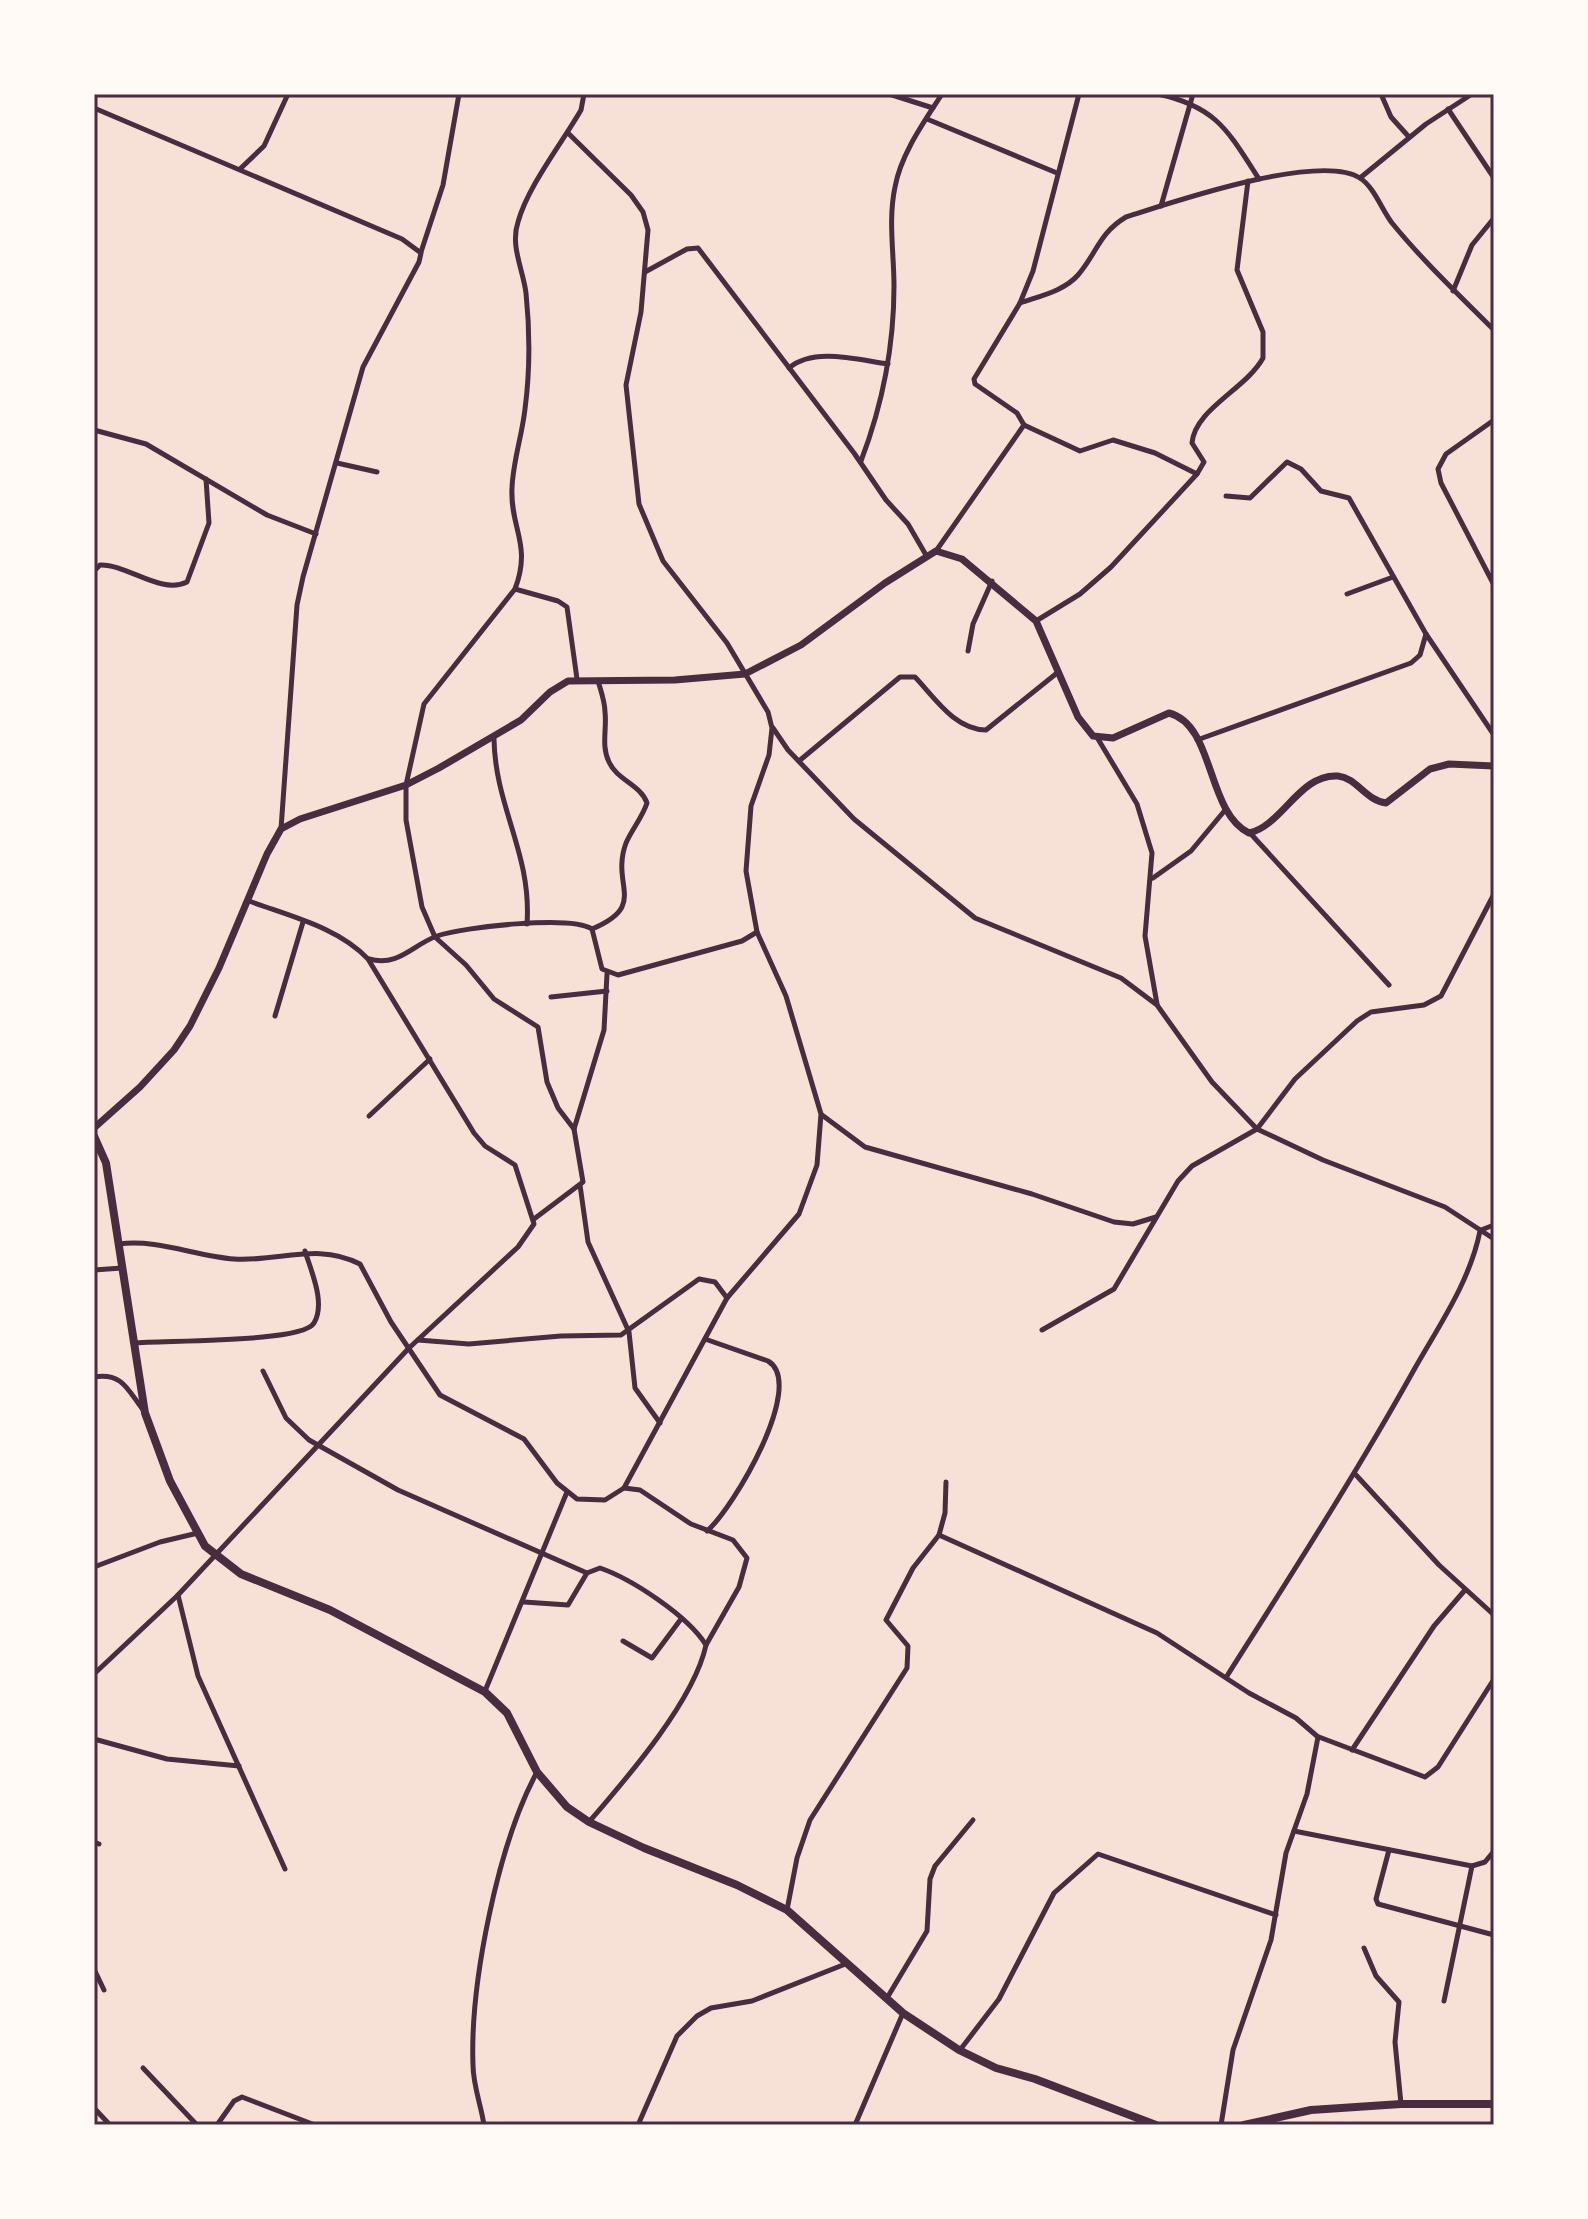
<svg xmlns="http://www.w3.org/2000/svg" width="1588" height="2219" viewBox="0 0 1588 2219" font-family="Signika,sans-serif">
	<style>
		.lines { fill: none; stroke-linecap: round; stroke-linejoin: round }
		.minor { stroke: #4a2c40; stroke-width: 5 }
		.tertiary { stroke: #4a2c40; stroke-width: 7 }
		.secondary { stroke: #4a2c40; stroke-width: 8 }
		.neatline { fill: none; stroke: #4a2c40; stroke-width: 3 }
	</style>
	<rect width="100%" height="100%" fill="#f7e1d7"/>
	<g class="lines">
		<g class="minor">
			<polyline points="889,94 933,108"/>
			<path d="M1158,94C1217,107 1228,131 1259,179"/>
			<polyline points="1381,94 1391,117 1409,137"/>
			<polyline points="94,108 402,239 421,253 419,262 363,367 303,577 297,605 281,829"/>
			<polyline points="1448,109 1494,178"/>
			<polyline points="927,119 1057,173"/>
			<polyline points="240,169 264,146 288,94"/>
			<polyline points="1360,178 1426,124 1472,94"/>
			<polyline points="1161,206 1193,94"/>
			<polyline points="421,252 443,185 459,94"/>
			<polyline points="645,272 687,249 698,248 854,453 886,500 908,524 926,555"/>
			<polyline points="1453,291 1472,245 1494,218"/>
			<path d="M1020,303C1040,296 1064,291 1078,275C1097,253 1099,233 1126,217C1173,202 1319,152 1360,178C1374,187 1382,210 1392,223C1423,261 1459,295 1494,330"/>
			<path d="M789,368C814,347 858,360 888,364"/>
			<polyline points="1494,420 1446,454 1438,469 1441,483 1494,585"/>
			<polyline points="1024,425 1080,451 1113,440 1155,453 1197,474"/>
			<polyline points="94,430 146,444 267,515 316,534"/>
			<path d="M861,461C882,406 894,346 894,286C894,253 888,220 895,187C901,154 924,122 942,94"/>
			<polyline points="337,463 377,472"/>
			<polyline points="1226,496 1250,498 1287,462 1301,469 1321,491 1349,498 1426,634 1494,735"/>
			<polyline points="936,551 1024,425 1017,413 975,384 974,379 1020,303 1033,271 1079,94"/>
			<path d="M96,569L100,565C127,564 161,595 187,582L209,523L206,479"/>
			<polyline points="515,589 558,601 567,607 577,679"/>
			<polyline points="1347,594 1393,577"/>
			<path d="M1036,621L1080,594L1111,567L1197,474L1204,462L1192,443C1195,409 1246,389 1263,358V332L1237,270L1248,181"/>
			<polyline points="968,651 973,624 992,581"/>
			<polyline points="773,728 788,750 854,819 975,918 1121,978 1157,1005 1212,1082 1257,1129 1323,1160 1445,1207 1494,1239"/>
			<path d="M494,739C495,807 532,854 527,924"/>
			<polyline points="1098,739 1137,804 1152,853 1145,936 1157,1004"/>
			<polyline points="1197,740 1411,663 1420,655 1426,634"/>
			<path d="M799,761L900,677H915C935,698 954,729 986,730L1057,673"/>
			<polyline points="1250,833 1389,985"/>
			<polyline points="1153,878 1191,851 1226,809"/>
			<path d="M592,929C649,905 610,886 626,843C632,829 642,818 647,803C641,785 617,780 609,762C601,746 607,729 605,712C605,702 601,691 598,681"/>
			<path d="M369,959C399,967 412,945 437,936C463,927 571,915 592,929L602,969L618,975L742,941L757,932"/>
			<polyline points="551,997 607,991"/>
			<polyline points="275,1016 303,922"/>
			<polyline points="822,1115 865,1147 1032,1194 1114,1222 1133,1224 1156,1217"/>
			<polyline points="369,1116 430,1059"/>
			<path d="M574,1129L558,1108L547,1082L538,1027L494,999L466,965L435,937L422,907L406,820V785L424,704L515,589C532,544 510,529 512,488C513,461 522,436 525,409C530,371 530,332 526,293C523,269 510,246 518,222C528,186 562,143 581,110L584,94"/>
			<polyline points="580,1185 588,1242 629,1332 635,1388 660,1423"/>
			<polyline points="534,1219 583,1182 574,1129 604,1030 607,974"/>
			<polyline points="1481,1230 1494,1225"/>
			<path d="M119,1244C158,1239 195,1256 234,1259C280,1262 317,1242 360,1264L391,1322L440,1395L524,1439L557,1483L577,1499L605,1500L624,1488L727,1298L799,1214L817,1165L821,1114L786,996L757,932L746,871L751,806L769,755L772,728L768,712L727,643L663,561L639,504L626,385L641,312L648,230L643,212L631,195L568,133"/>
			<polyline points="94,1270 122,1268"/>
			<polyline points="1042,1330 1114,1289 1178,1181 1192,1166 1257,1129 1295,1079 1357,1021 1371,1012 1424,1005 1441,996 1494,894"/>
			<path d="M705,1339L768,1361C807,1384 733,1509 707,1531"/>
			<polyline points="418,1340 469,1344 561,1336 621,1335 699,1279 715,1282 727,1298"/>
			<path d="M134,1343C163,1340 303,1343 314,1323C326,1303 311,1271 305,1251"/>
			<polyline points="263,1371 286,1418 309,1440 398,1490 587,1573"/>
			<path d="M94,1377C123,1372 128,1391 144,1411"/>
			<polyline points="1356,1475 1439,1565 1494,1615"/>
			<polyline points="624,1488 640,1490 691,1524 733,1540 747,1558 739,1587 706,1645"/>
			<polyline points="939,1535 1157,1633 1249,1693 1296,1718 1318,1737 1307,1794 1286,1853 1271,1940 1233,2050 1221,2125"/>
			<polyline points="94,1567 160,1542 198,1533"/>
			<polyline points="178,1595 198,1676 285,1869"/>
			<path d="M524,1602L568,1605L587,1573L600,1568C632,1579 688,1616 706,1645C694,1701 627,1778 589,1822"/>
			<polyline points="623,1641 652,1658 681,1619"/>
			<path d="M94,1674L178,1595L409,1348L518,1247L534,1224L515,1165L485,1146L474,1133L368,959C338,927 289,916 249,901"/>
			<path d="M1227,1676C1291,1575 1356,1474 1415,1368C1440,1324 1470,1281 1480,1231"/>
			<polyline points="485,1691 567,1492"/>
			<polyline points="1319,1737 1425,1777 1438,1767 1494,1679"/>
			<polyline points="94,1739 167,1759 239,1766"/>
			<polyline points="1352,1750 1434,1626 1465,1590"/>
			<polyline points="1294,1831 1472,1866 1485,1862 1494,1851"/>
			<polyline points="94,1842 99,1844"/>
			<polyline points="1389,1850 1376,1899 1378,1904 1494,1935"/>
			<polyline points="787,1910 797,1858 810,1820 907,1668 908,1646 886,1620 913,1568 939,1535 945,1513 946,1482"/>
			<polyline points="1364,1948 1376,1976 1399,2002 1395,2042 1401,2104"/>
			<polyline points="94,1969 104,1990"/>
			<polyline points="887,1998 927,1931 930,1879 935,1866 973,1820"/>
			<polyline points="1444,2001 1472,1866"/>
			<polyline points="960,2050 999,1999 1054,1893 1098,1854 1276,1915"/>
			<polyline points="143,2068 197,2125"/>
			<polyline points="94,2108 110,2125"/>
			<polyline points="217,2125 234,2101 242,2097 315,2125"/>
			<path d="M484,2125C481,2105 473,2085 473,2065C470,1983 498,1844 537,1772"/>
			<polyline points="638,2125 677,2036 697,2016 711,2008 752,2001 848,1963"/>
			<polyline points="855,2125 903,2013"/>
		</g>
		<path class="tertiary" d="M94,1128L140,1087L174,1050L190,1026L219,968L267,854L281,829L300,819L406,785L439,768L521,720L550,692L568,681L675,680L745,674L801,645L885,583L936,551L962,559L1036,621L1078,717L1093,736L1113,738L1169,713C1215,725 1206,812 1249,833C1282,826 1300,773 1338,776C1357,778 1365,800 1386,803L1430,769L1449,764L1494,766"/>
		<g class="secondary">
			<polyline points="94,1136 106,1163 145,1413 170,1481 205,1546 241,1574 330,1610 485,1692 507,1713 537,1772 567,1807 589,1822 644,1848 737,1885 787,1910 903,2013 959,2050 996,2068 1035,2079 1156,2125"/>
			<polyline points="1244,2125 1311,2110 1401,2104 1494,2104"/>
		</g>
	</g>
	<rect width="1588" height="2219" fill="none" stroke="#fffaf5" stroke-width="192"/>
	<rect x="96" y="96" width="1396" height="2027" class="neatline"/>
</svg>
